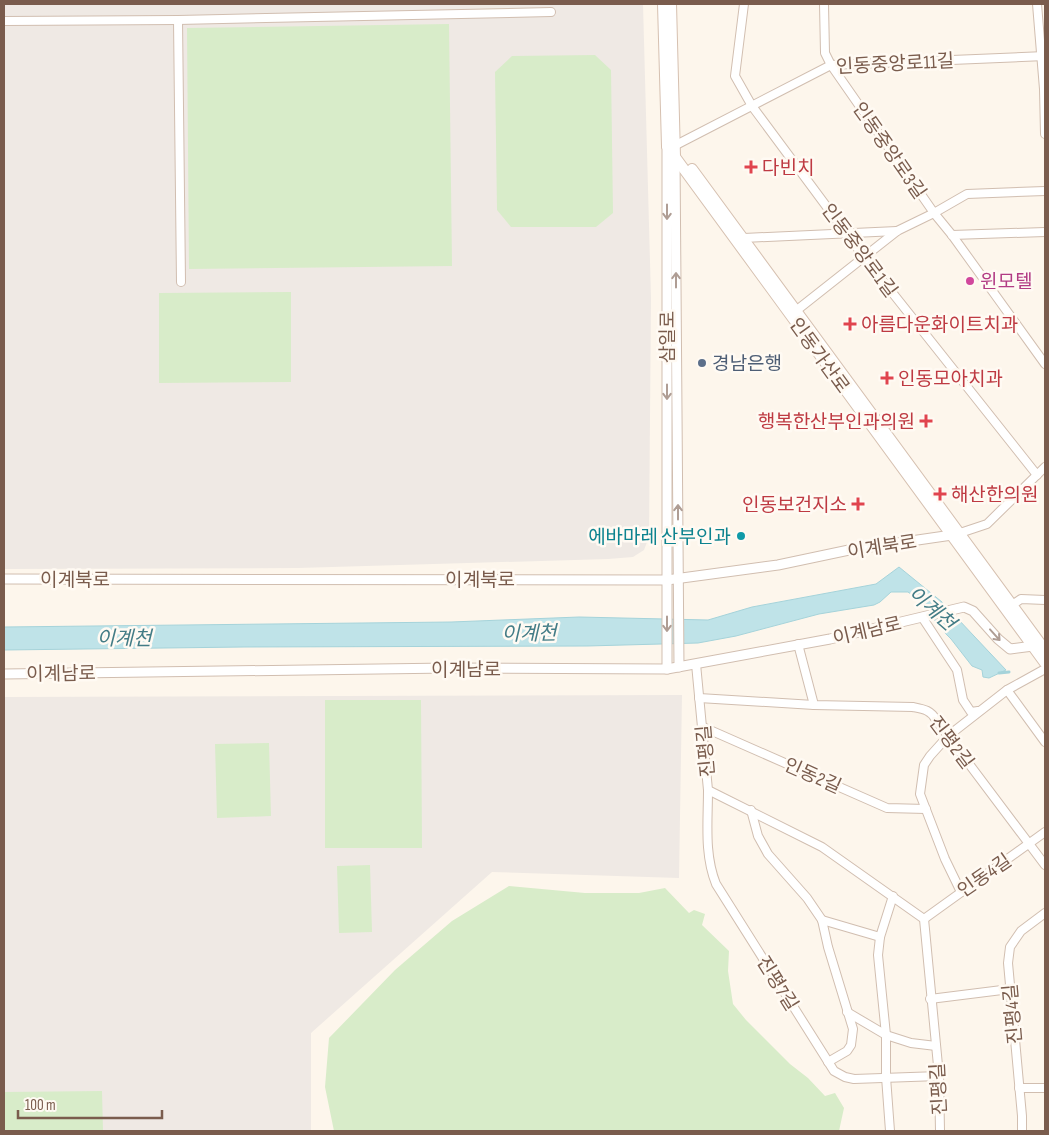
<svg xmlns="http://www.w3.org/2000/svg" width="1049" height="1135" viewBox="0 0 1049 1135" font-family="'Sofia Sans Condensed','Noto Sans KR',sans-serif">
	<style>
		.industrial { fill: #efe9e4 }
		.green { fill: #d8ecc9 }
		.water { fill: #bfe3e8; stroke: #a5d3da }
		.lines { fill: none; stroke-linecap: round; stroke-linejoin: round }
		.stream { stroke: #a5d3da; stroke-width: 3 }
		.minor-casing { stroke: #d1beb0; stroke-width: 10 }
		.tertiary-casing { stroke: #d1beb0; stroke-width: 11 }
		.secondary-casing { stroke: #d6c0b0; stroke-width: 12 }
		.minor { stroke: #fff; stroke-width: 8 }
		.tertiary { stroke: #fff; stroke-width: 9 }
		.secondary { stroke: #fff; stroke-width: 10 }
		.oneway { stroke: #af9d94 }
		.health-dot { fill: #e0444e; stroke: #fffaf3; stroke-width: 2 }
		.hotel-dot { fill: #d1479c; stroke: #fffaf3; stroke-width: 2 }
		.service-dot { fill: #5c6f8a; stroke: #fffaf3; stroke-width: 2 }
		.culture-dot { fill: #0f9aa8; stroke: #fffaf3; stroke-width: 2 }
		.labels { text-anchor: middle; stroke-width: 5; stroke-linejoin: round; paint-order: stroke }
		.street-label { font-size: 19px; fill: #7a5c4d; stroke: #fffaf3 }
		.health-label { font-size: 19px; fill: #be3a42; stroke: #fffaf3; text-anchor: start }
		.hotel-label { font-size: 19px; fill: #b23c85; stroke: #fffaf3; text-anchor: start }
		.service-label { font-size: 19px; fill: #4e5e75; stroke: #fffaf3; text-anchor: start }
		.culture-label { font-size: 19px; fill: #0d838f; stroke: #fffaf3; text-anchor: end }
		.water-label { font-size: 20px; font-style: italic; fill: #437c86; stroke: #fffaf3 }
	</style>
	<rect width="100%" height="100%" fill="#fdf6ec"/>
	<g class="industrial">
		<polygon points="4,4 643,4 651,298 649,537 644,550 633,557 608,559 298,568 4,569"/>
		<polygon points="682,695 679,878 492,872 311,1033 311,1131 4,1131 4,697"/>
	</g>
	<g class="green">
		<polygon points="449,24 452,266 189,269 187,28"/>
		<polygon points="595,55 611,70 613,213 596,227 511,227 497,210 495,72 512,56"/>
		<polygon points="291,292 291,382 159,383 159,293"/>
		<polygon points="325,700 421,700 422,848 325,848"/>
		<polygon points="269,743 271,816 217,818 215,744"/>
		<polygon points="370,865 372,932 339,933 337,866"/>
		<polygon points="509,886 585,893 639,893 665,888 689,913 694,910 705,914 702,925 729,951 728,971 733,1004 746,1020 790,1064 808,1078 825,1096 835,1093 844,1108 839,1131 334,1131 325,1087 329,1038 395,970 452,921"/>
		<polygon points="102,1091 103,1131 4,1131 4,1092"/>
	</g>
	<polygon class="water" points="899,567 942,602 1006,670 989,678 983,677 982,670 972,666 951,639 939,627 925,604 908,592 891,592 880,602 874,605 819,614 736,636 698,643 587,646 244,647 4,650 4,627 451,622 579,617 708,620 752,607 876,584"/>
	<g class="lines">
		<polyline class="stream" points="999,673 1009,672"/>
		<defs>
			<g id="minor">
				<polyline points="744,4 735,76 752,106 864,257 1037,475"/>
				<polyline points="824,4 825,53 831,65 934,213 952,235 1045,364"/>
				<polyline points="1037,4 1044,89 1045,134"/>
				<polyline points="178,20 181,282"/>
				<polyline points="4,21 178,20 551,12"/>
				<polyline points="674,146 831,65 1045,56"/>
				<polyline points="952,235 1045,232"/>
				<polyline points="744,238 897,231"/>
				<polyline points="797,310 897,231 934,213 967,194 1045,191"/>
				<polyline points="954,535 987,524 1045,467"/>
				<polyline points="1012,605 1021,599 1045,600"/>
				<polyline points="922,617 957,670 963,700 971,712 978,711"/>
				<polyline points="798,644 814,705"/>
				<polyline points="696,664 708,790 822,847 924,919 939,1076 940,1131"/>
				<polyline points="1007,690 1045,742"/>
				<path d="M699,698L814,705L913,707C923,709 931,710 936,720L1045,865"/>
				<polyline points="703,727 887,808 926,809"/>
				<path d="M708,790C708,822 704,854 716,884L834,1071L845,1077L854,1079L939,1076"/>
				<polyline points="751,810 758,836 768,854 807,898 822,920 828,947 853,1029 851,1045 847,1051 828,1062"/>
				<polyline points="961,892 945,859 920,794 924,765 930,756 948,736 1007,690 1045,669"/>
				<polyline points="924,919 1045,832"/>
				<polyline points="822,920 880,937"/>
				<polyline points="930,999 1010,989"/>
				<polyline points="847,1012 886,1035 911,1043 936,1046"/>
				<polyline points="1019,1088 1045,1088"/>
				<polyline points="890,1131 886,1077 886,1035 878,955 880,937 893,896"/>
				<polyline points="1022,1131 1022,1116 1008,963 1010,947 1021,931 1045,913"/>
			</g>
			<g id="tertiary">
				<polyline points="667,146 667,669"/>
				<polyline points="675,157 679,667"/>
				<polyline points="4,579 667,580 778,565 849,550 952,535"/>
				<polyline points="4,674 449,668 667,669 830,639 964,607 973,611 998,639 1010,649 1033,646"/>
			</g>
			<g id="secondary">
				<polyline points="663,4 667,146"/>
				<polyline points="671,4 675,157"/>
				<polyline points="667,146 1045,663"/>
				<polyline points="692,169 1045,650"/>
			</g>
		</defs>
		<use href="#minor" class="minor-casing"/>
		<use href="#tertiary" class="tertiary-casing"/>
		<use href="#secondary" class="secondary-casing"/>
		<use href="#minor" class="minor"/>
		<use href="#tertiary" class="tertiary"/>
		<use href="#secondary" class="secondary"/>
	</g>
	<defs><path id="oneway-shaft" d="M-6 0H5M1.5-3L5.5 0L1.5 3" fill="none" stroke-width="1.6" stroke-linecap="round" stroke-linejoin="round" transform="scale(1.25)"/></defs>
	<g class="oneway">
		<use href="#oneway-shaft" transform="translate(667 212) rotate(90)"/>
		<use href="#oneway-shaft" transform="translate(676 280) rotate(-90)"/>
		<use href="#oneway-shaft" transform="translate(667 392) rotate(90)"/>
		<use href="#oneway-shaft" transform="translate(678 512) rotate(-90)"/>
		<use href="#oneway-shaft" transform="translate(667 624) rotate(90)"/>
		<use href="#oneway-shaft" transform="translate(995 635) rotate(48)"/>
	</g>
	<g class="health-dot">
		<path d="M748.5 159.5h5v5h5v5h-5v5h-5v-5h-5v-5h5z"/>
		<path d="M847.5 316.5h5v5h5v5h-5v5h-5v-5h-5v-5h5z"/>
		<path d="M884.5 370.5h5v5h5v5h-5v5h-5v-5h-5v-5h5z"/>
		<path d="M923.5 413.5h5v5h5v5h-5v5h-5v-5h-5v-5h5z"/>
		<path d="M937.5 486.5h5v5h5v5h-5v5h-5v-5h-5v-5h5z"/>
		<path d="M855.5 496.5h5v5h5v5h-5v5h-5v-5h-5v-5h5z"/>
	</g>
	<circle class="hotel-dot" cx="970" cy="281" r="5"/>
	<circle class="service-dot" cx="702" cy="363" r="5"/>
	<circle class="culture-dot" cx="741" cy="536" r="5"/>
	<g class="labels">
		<g class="street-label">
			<text transform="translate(895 63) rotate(-3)" y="7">인동중앙로11길</text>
			<text transform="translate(890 150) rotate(55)" y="7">인동중앙로3길</text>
			<text transform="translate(860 250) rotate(53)" y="7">인동중앙로1길</text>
			<text transform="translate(667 337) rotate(-90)" y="7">삼일로</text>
			<text transform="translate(820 355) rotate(54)" y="7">인동가산로</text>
			<text transform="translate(882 546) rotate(-9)" y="7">이계북로</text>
			<text x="75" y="586">이계북로</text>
			<text x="480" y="586">이계북로</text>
			<text transform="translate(867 630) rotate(-13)" y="7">이계남로</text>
			<text x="466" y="676">이계남로</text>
			<text transform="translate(61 673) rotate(-1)" y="7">이계남로</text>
			<text transform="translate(952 742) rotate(53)" y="7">진평2길</text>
			<text transform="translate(705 751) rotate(-95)" y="7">진평길</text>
			<text transform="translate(813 775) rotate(24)" y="7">인동2길</text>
			<text transform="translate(984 875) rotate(-35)" y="7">인동4길</text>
			<text transform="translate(778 983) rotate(58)" y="7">진평7길</text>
			<text transform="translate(1012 1014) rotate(-95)" y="7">진평4길</text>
			<text transform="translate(938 1089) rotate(-93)" y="7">진평길</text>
		</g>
		<g class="health-label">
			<text x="762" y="174">다빈치</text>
			<text x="861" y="331">아름다운화이트치과</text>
			<text x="898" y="385">인동모아치과</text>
			<text x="915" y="428" text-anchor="end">행복한산부인과의원</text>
			<text x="951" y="501">해산한의원</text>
			<text x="847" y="511" text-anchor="end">인동보건지소</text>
		</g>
		<g class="hotel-label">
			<text x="980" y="288">윈모텔</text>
		</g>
		<g class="service-label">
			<text x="712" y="370">경남은행</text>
		</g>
		<g class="culture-label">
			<text x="731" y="543">에바마레 산부인과</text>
		</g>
		<g class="water-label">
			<text transform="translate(932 608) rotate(41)" y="7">이계천</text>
			<text transform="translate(529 633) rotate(-1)" y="7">이계천</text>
			<text x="124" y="645">이계천</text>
		</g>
	</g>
	<rect width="1049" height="1135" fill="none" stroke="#7a5c4d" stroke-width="10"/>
	<path d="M18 1110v8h144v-8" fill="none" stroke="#7a5c4d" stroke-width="2.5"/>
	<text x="25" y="1110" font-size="15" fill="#7a5c4d" stroke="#fffaf3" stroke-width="4" paint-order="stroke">100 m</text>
</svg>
